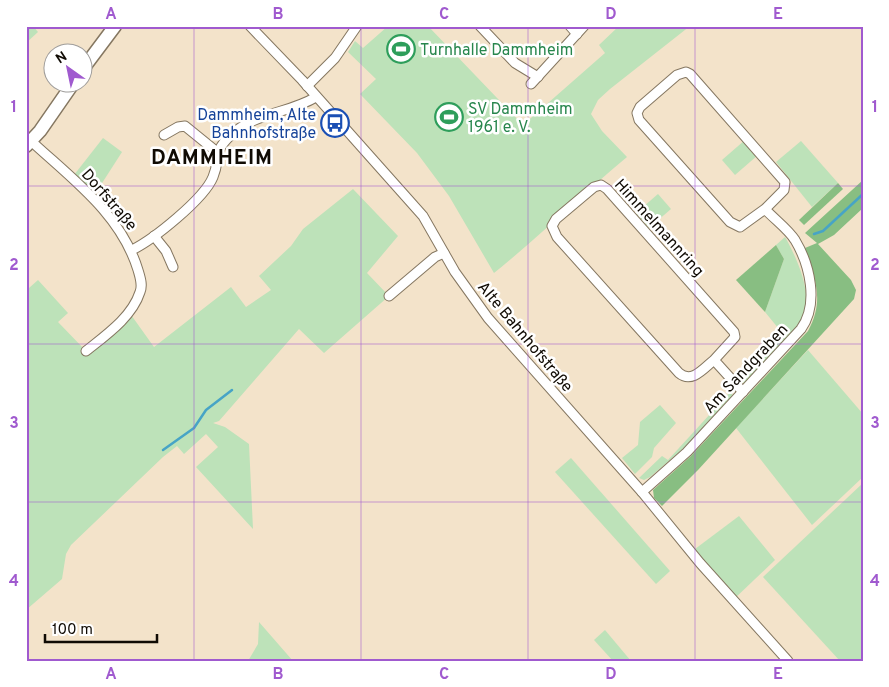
<svg xmlns="http://www.w3.org/2000/svg" width="889" height="687" viewBox="0 0 889 687" font-family="Overpass,sans-serif">
	<style>
		.green { fill: #bde2b9 }
		.forest { fill: #88be82 }
		.lines { fill: none; stroke-linecap: round; stroke-linejoin: round }
		.stream { stroke: #47a4c6; stroke-width: 2.5 }
		.street-casing { stroke: #857761; stroke-width: 11 }
		.secondary-casing { stroke: #857761; stroke-width: 15 }
		.street { stroke: #fff; stroke-width: 9 }
		.secondary { stroke: #fff; stroke-width: 12 }
		.grid { fill: none; stroke: #a05acf; stroke-width: 1; stroke-opacity: 0.55 }
		.labels { text-anchor: middle; stroke-width: 5; stroke-linejoin: round; paint-order: stroke }
		.leisure-label { font-size: 16px; fill: #27864d; stroke: #fff; text-anchor: start }
		.transit-label { font-size: 16px; fill: #164399; stroke: #fff; text-anchor: end }
		.street-label { font-size: 16px; fill: #100b04; stroke: #fff }
		.district-label { font-size: 21px; font-weight: bold; letter-spacing: 1px; fill: #100b04; stroke: #fff }
		.neatline { fill: none; stroke: #a05acf; stroke-width: 2 }
		.grid-label { font-size: 16px; text-anchor: middle; font-weight: bold; fill: #a05acf }
	</style>
	<rect width="100%" height="100%" fill="#f3e3ca"/>
	<g class="green">
		<polygon points="26,26 33,26 38,32 26,43"/>
		<path d="M388,26H428L523,125L605,53L599,45L619,26H690L610,89L598,100L591,114L602,131L627,157C582,194 540,236 494,273L449,196L417,153L360,94L376,79L348,52L355,41L363,48Z"/>
		<polygon points="103,138 122,152 95,194 74,175"/>
		<polygon points="745,140 758,155 735,175 722,160"/>
		<polygon points="801,141 838,183 812,207 776,162"/>
		<polygon points="353,189 398,236 367,273 389,296 324,353 299,329 219,421 213,423 225,427 249,444 253,529 196,467 218,447 206,434 184,454 177,446 163,457 71,545 66,554 62,579 26,610 26,286 29,288 38,280 68,313 58,322 86,351 129,312 154,347 231,287 246,307 271,290 259,276 291,246 303,229"/>
		<polygon points="658,194 671,209 649,228 636,213"/>
		<path d="M785,237C796,256 814,295 803,317C789,342 763,363 744,383L738,379L783,334L765,312L784,259L776,245Z"/>
		<polygon points="808,350 863,414 863,477 812,525 736,428"/>
		<polygon points="733,389 732,396 685,447 650,477 644,480 639,478 662,456 668,460"/>
		<polygon points="660,405 676,423 654,448 652,457 635,474 622,458 638,445 640,422"/>
		<polygon points="571,458 670,571 656,584 555,472"/>
		<polygon points="863,483 863,661 840,661 763,577"/>
		<polygon points="739,516 775,560 733,600 691,552"/>
		<polygon points="259,622 293,661 248,661 258,644"/>
		<polygon points="605,630 631,661 613,661 594,640"/>
	</g>
	<g class="forest">
		<path d="M863,180V208L834,235L818,244L851,280L856,290L854,299L698,470L662,506L654,498L653,490L691,456L808,331C825,300 815,279 805,248L817,243L805,233Z"/>
		<polygon points="838,183 843,189 804,225 799,220"/>
		<polygon points="776,245 784,259 765,312 736,280"/>
	</g>
	<g class="lines">
		<g class="stream">
			<polyline points="814,234 823,231 863,194"/>
			<polyline points="163,450 194,428 206,410 232,390"/>
		</g>
		<defs>
			<g id="street">
				<polyline points="250,26 302,80 423,216 455,272 488,318 642,492 700,563 788,661"/>
				<polyline points="480,26 515,63 538,77"/>
				<polyline points="570,26 577,34"/>
				<polyline points="531,84 584,26"/>
				<polyline points="307,86 335,58 357,26"/>
				<polyline points="164,135 178,127 185,126 217,152"/>
				<path d="M31,141C72,179 121,214 138,270C140,277 143,285 140,292C132,317 106,335 86,351"/>
				<polyline points="154,236 166,251 173,267"/>
				<path d="M132,250C154,239 204,199 213,177C221,158 212,153 230,136C255,112 288,114 316,97"/>
				<polyline points="389,296 435,257 444,253"/>
				<path d="M714,360L735,337L734,332L607,189L601,185L594,187L556,219L552,226L557,237L679,373C692,384 704,368 714,360L743,392"/>
				<path d="M642,492L687,452L801,329C819,304 810,265 795,240C788,229 774,219 765,209L740,227L730,222L639,120L637,113L640,107L677,75L686,72L690,74L785,182L784,190L765,209"/>
			</g>
			<g id="secondary">
				<polyline points="82,70 115,26"/>
				<polyline points="26,146 40,131 74,82"/>
			</g>
		</defs>
		<use href="#street" class="street-casing"/>
		<use href="#secondary" class="secondary-casing"/>
		<use href="#street" class="street"/>
		<use href="#secondary" class="secondary"/>
	</g>
	<path class="grid" d="M194,26V661M361,26V661M528,26V661M695,26V661M26,186H863M26,344H863M26,502H863"/>
	<defs>
		<symbol id="stadium-ring" viewBox="-11 -11 22 22"><circle r="9.5" fill="#fff" stroke="#2e9e5b" stroke-width="1.5"/><path d="M0-5a6.5 5 0 1 0 0 10a6.5 5 0 1 0 0-10ZM-3.5-1.8h7v3.6h-7Z" fill="#2e9e5b"/></symbol>
		<symbol id="bus-ring" viewBox="-11 -11 22 22"><circle r="9.5" fill="#fff" stroke="#1a4fb4" stroke-width="1.5"/><path d="M-5-6H5V4H4V6H2V4H-2V6H-4V4H-5ZM-3.5-4V0h7V-4ZM-3.5 1.2v1.5H-2V1.2ZM2 1.2v1.5H3.5V1.2Z" fill="#1a4fb4"/></symbol>
	</defs>
	<g fill-rule="evenodd">
		<use href="#stadium-ring" x="385" y="33" width="32" height="32"/>
		<use href="#stadium-ring" x="433" y="101" width="32" height="32"/>
		<use href="#bus-ring" x="319" y="107" width="32" height="32"/>
	</g>
	<g class="labels">
		<g class="leisure-label">
			<text x="420" y="55">Turnhalle Dammheim</text>
			<text x="468" y="114">SV Dammheim<tspan x="468" dy="18">1961 e. V.</tspan></text>
		</g>
		<g class="transit-label">
			<text x="316" y="120">Dammheim, Alte<tspan x="316" dy="18">Bahnhofstraße</tspan></text>
		</g>
		<g class="street-label">
			<text transform="translate(110 199) rotate(49)" y="6">Dorfstraße</text>
			<text transform="translate(660 227) rotate(48)" y="6">Himmelmannring</text>
			<text transform="translate(526 336) rotate(50)" y="6">Alte Bahnhofstraße</text>
			<text transform="translate(745 368) rotate(-47)" y="6">Am Sandgraben</text>
		</g>
		<g class="district-label">
			<text x="212" y="164">DAMMHEIM</text>
		</g>
	</g>
	<rect width="889" height="687" fill="none" stroke="#ffffff" stroke-width="55"/>
	<g transform="translate(68 68) rotate(327)"><circle r="24" fill="#ffffff" stroke="#9f9d9b"/>
	<path d="M0-4L9 19L0 12L-9 19Z" fill="#a05acf"/>
	<text y="-8" font-size="14" font-weight="bold" text-anchor="middle" fill="#100b04">N</text>
	</g>
	<path d="M45 634v8h112v-8" fill="none" stroke="#100b04" stroke-width="2.5"/>
	<text x="52" y="634" font-size="15" fill="#100b04" stroke="#ffffff" stroke-width="4" paint-order="stroke">100 m</text>
	<rect x="28" y="28" width="834" height="632" class="neatline"/>
	<g class="grid-label">
		<text x="111" y="19">A</text>
		<text x="278" y="19">B</text>
		<text x="444" y="19">C</text>
		<text x="611" y="19">D</text>
		<text x="778" y="19">E</text>
		<text x="14" y="112">1</text>
		<text x="875" y="112">1</text>
		<text x="14" y="270">2</text>
		<text x="875" y="270">2</text>
		<text x="14" y="428">3</text>
		<text x="875" y="428">3</text>
		<text x="14" y="586">4</text>
		<text x="875" y="586">4</text>
		<text x="111" y="679">A</text>
		<text x="278" y="679">B</text>
		<text x="444" y="679">C</text>
		<text x="611" y="679">D</text>
		<text x="778" y="679">E</text>
	</g>
</svg>
